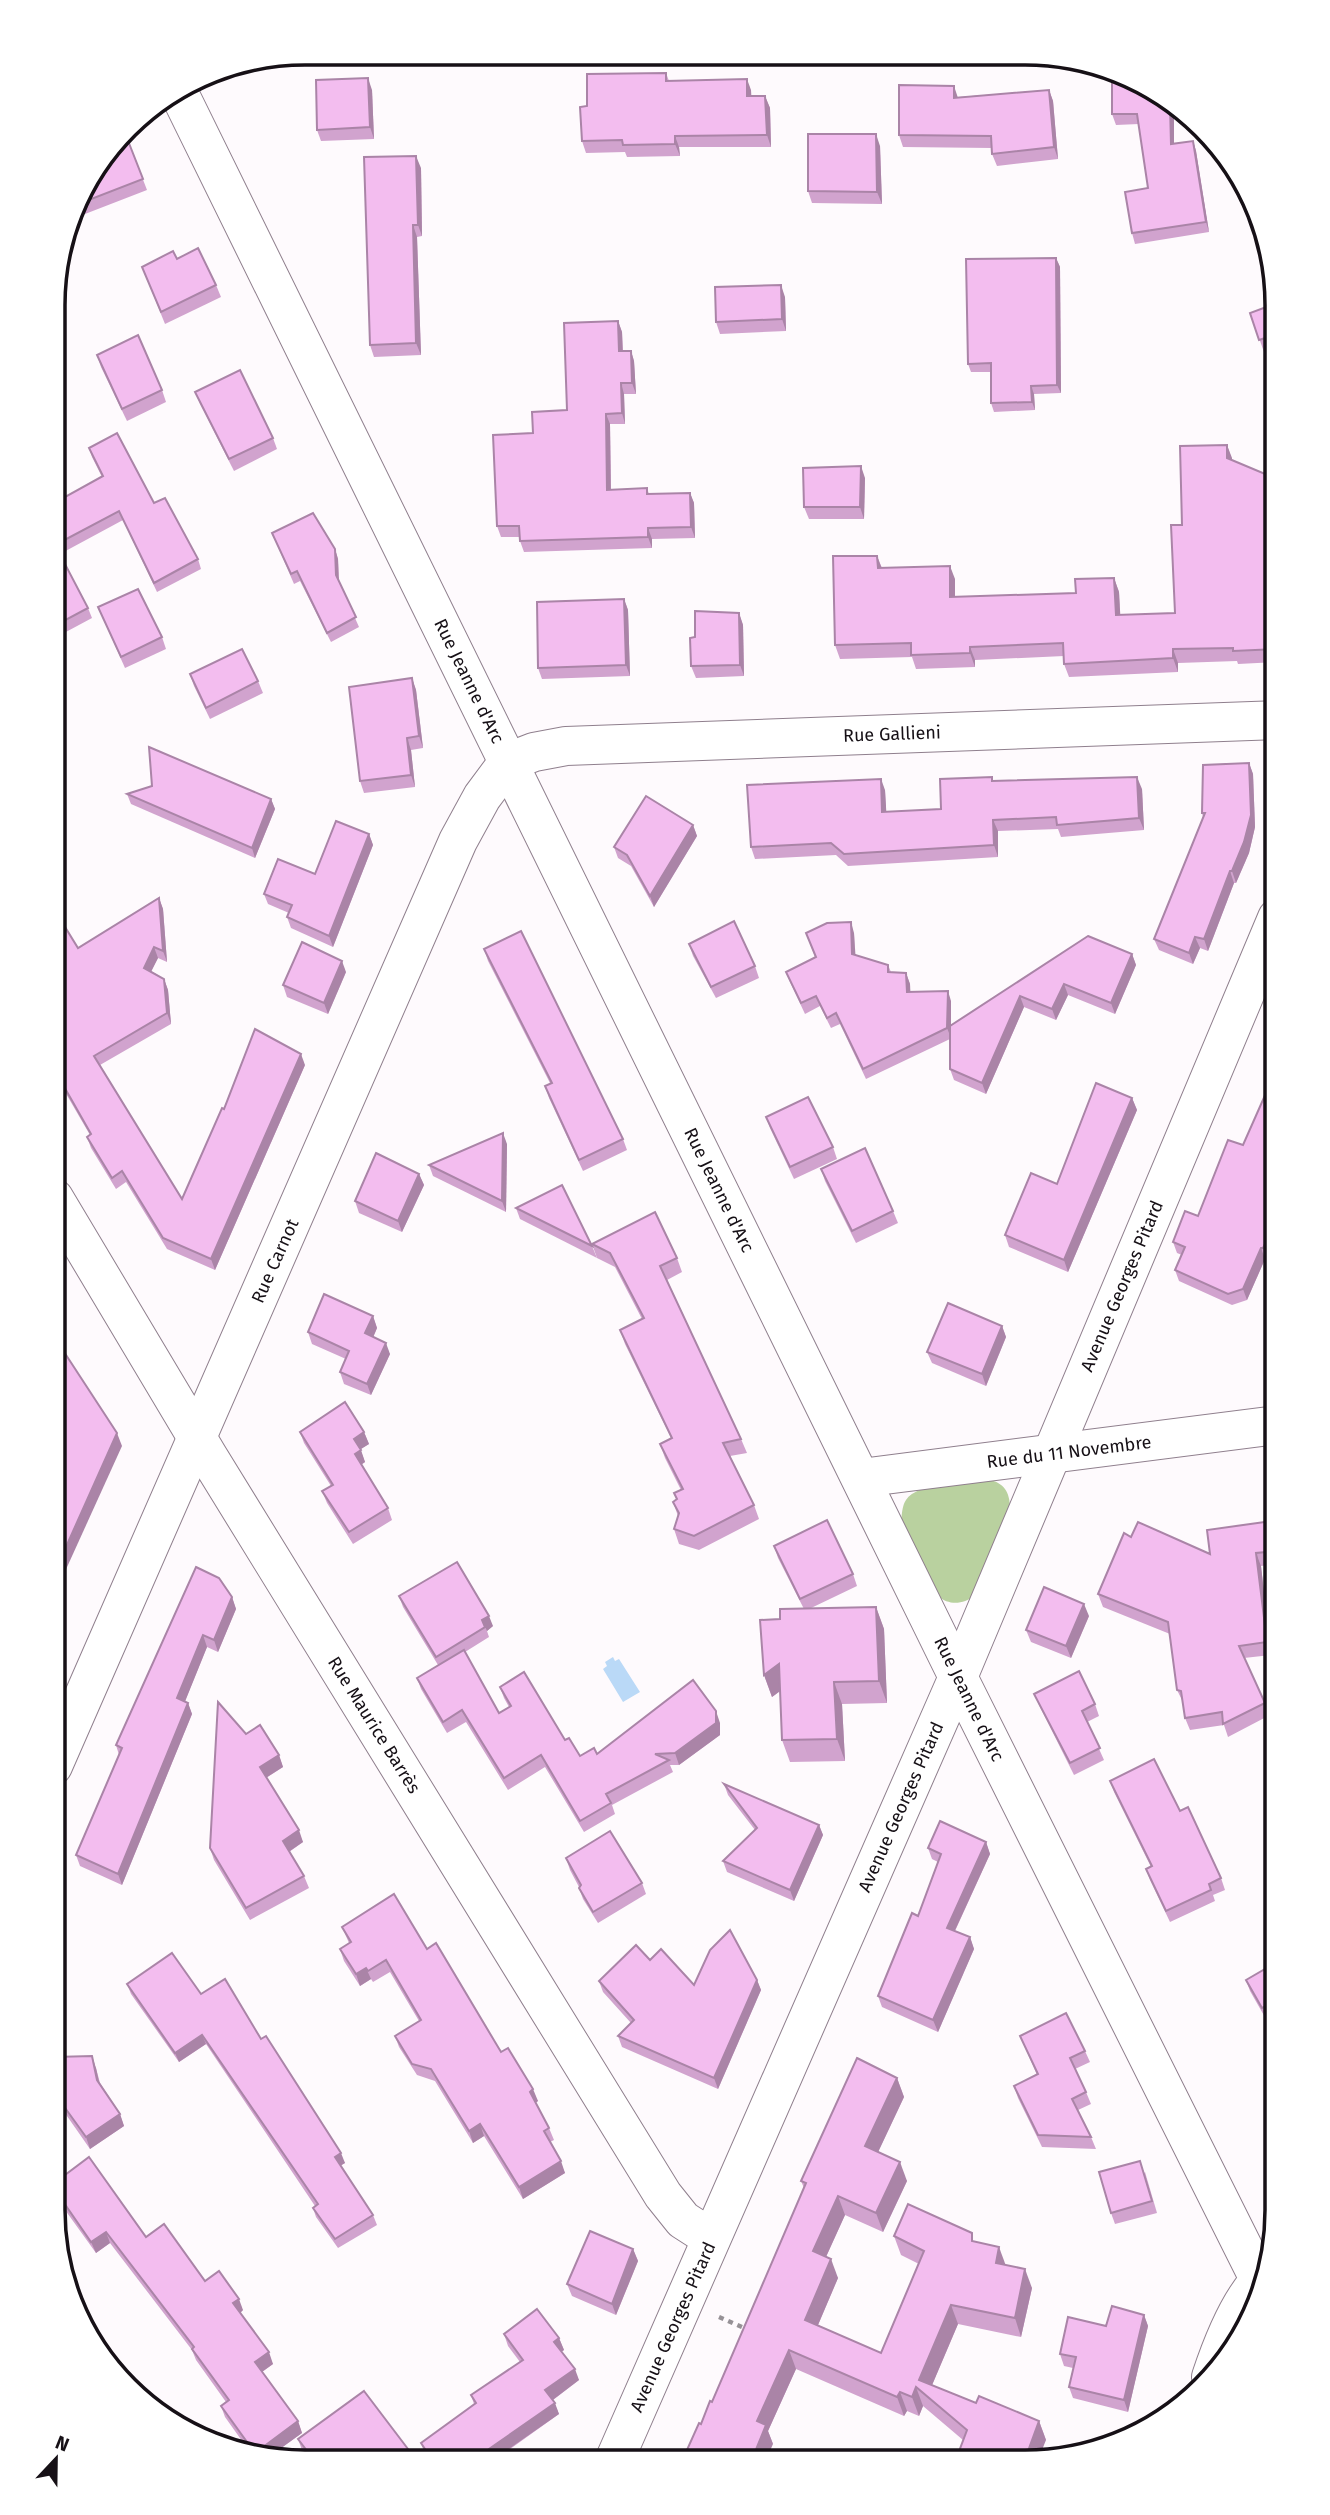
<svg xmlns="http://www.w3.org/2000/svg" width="1330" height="2515" viewBox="0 0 1330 2515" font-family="'Fira Sans',sans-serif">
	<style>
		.green { fill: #b9d19f }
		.water { fill: #bad9f7 }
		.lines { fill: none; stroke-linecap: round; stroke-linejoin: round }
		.street-casing { stroke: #8f7f8d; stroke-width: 40 }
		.path { stroke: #969196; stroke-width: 4.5; stroke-dasharray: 5 5; stroke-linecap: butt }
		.street { stroke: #fff; stroke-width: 38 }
		.wall { fill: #d1a3ce }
		.shaded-wall { fill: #aa84a7 }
		.building { fill: #f3bdef; stroke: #aa84a7; stroke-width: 2 }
		.labels { text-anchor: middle; stroke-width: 5; stroke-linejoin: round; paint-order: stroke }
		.street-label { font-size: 18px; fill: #161016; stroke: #fff }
		.rim { fill: none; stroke: #161016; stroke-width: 3.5 }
	</style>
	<rect width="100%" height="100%" fill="#fefafd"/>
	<path class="green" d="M986,1479C1002,1482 1009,1489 1010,1506L974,1596C964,1604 949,1606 938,1596C929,1588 908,1536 901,1522C902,1514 902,1506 906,1500C918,1482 965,1482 986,1479Z"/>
	<polygon class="water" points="613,1657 615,1661 619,1659 640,1692 623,1702 603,1669 607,1666 605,1662"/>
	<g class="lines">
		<defs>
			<g id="street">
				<polyline points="178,91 958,1677 1263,2287"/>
				<polyline points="54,1198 208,1456 663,2195 683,2220 711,2238"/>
				<polyline points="861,1478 1277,1425"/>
				<polyline points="53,1766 458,841 482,797 508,762 534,752 566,746 1277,720"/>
				<path d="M1211,2377C1221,2347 1241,2294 1266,2275"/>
				<polyline points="614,2461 958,1677 1277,918"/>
			</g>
		</defs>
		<use href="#street" class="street-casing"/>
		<polyline class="path" points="719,2317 749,2330"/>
		<use href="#street" class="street"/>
	</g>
	<g class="wall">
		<polygon points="666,73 669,81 751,90 751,96 765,96 770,108 771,147 679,147 680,156 627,157 625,152 586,153 582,141 587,106"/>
		<polygon points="372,90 374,139 321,141 317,130"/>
		<polygon points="1049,90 1053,101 1058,159 997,166 992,154 992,148 903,147 899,135 958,97"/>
		<polygon points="1174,107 1174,144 1193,141 1196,151 1209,232 1135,244 1132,233 1148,188 1139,124 1116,125 1112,114"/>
		<polygon points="125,133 147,190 85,214 83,210 72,214 79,193"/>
		<polygon points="880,146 882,204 812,203 808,191"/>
		<polygon points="421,168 422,236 417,237 421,355 374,357 370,345"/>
		<polygon points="1056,258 1060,267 1061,393 1034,394 1035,410 994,412 991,403 991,372 971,372 968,364"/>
		<polygon points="177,259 216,285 221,297 165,324 142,267"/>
		<polygon points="785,297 786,331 720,334 716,322"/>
		<polygon points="1277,303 1277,347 1264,352 1250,313"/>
		<polygon points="618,321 622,332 623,351 631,351 634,361 636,394 624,394 625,424 610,424 611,490 647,488 649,494 690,493 694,503 695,538 652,539 652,548 524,552 520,541 520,537 501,537 497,526 533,433 567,410"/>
		<polygon points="97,355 162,390 166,402 127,421 101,367"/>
		<polygon points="195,392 273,438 277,449 234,471 200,404"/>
		<polygon points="1227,445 1232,460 1277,479 1277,662 1238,664 1237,661 1178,663 1178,672 1069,677 1064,664 1064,656 975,660 975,667 916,669 912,657 840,659 835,645 877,556 882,568 955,579 955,597 1076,593 1114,578 1119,592 1120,615 1175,613 1182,525"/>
		<polygon points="89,448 154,503 198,559 201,569 157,592 123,520 60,554 88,608 92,618 64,633 54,616 54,503 102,477 92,457"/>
		<polygon points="865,478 864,519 809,519 804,507"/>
		<polygon points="272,533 335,549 338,559 339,582 359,627 331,642 300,581 294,584"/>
		<polygon points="624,599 628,610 630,676 542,679 538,668"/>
		<polygon points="98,607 162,637 166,649 125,668"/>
		<polygon points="739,613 743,625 744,676 696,678 691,666 695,637"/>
		<polygon points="190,674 258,681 263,693 210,719 194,686"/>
		<polygon points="412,678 416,690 423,748 411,750 415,787 364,793 360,781"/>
		<polygon points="1249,763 1253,774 1255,827 1249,853 1236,883 1234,883 1208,951 1200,948 1193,964 1159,950 1154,939 1203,817 1202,813"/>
		<polygon points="992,777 993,781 1142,789 1144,830 1061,837 1058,829 998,831 998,857 848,866 836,855 755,859 751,847 885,790 886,812 941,809"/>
		<polygon points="127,794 271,799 275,809 255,858 131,804"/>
		<polygon points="693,825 697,836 654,907 631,866 618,858 614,847"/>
		<polygon points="369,834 373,845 333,947 291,928 287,917 289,913 268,904 264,894 315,874"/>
		<polygon points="159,898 163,909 167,962 158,958 151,971 164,979 168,990 171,1024 100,1065 182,1199 224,1109 305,1065 215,1270 167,1249 126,1182 116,1189 91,1148 87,1137 90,1135 54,1073 54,909 78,948"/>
		<polygon points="806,933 854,933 855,955 888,965 891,972 906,973 910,984 910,992 951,1001 951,1025 1088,936 1132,954 1136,965 1115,1014 1068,995 1056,1020 1024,1007 986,1094 954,1080 950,1069 950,1039 866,1079 840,1024 831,1028 820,1006 805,1014 790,982 786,972 815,957"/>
		<polygon points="689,944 755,966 759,978 716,998 693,956"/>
		<polygon points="484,949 623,1139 627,1150 583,1171 549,1098 545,1086 550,1083 488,961"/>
		<polygon points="346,972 328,1014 287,997 283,985"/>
		<polygon points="1277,1076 1277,1259 1269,1255 1267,1259 1265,1259 1247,1300 1232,1305 1179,1281 1175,1270 1182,1255 1177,1253 1173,1242 1198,1216 1243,1145 1270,1094"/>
		<polygon points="1132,1098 1137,1110 1068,1272 1009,1247 1005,1235 1057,1184"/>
		<polygon points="766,1117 833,1147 837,1159 794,1179 770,1128"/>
		<polygon points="507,1144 506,1212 433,1176 429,1165"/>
		<polygon points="821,1169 893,1211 898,1223 856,1243 825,1181"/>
		<polygon points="419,1174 424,1185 402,1232 359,1213 355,1201"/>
		<polygon points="516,1208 592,1246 597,1258 520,1219"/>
		<polygon points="592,1244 677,1258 682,1272 667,1280 741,1439 747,1453 730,1456 754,1505 759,1519 699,1550 679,1544 674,1529 678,1516 673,1502 677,1500 674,1493 681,1490 665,1458 660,1444 671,1438 625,1344 620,1330 642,1319 615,1267 597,1258"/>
		<polygon points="373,1316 377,1328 373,1337 390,1354 371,1395 344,1384 340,1372 346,1359 312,1344 308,1332"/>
		<polygon points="1002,1326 1006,1337 986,1386 932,1363 927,1352"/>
		<polygon points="300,1432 364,1432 369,1444 360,1449 365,1462 361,1465 388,1508 392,1520 353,1544 327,1503 322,1491 331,1486 304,1443"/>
		<polygon points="1277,1500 1277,1564 1261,1566 1271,1655 1244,1658 1265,1703 1270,1715 1228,1737 1224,1725 1190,1730 1185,1718 1183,1702 1177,1690 1170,1634 1103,1607 1098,1594 1131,1537 1210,1554 1272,1521"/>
		<polygon points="774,1546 853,1574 857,1586 809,1609 876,1607 884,1629 887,1703 842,1704 845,1761 790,1762 782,1740 780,1691 772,1697 764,1675 804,1609 778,1558"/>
		<polygon points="399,1596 493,1626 487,1631 489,1637 465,1652 499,1713 509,1707 504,1698 500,1687 565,1740 580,1756 597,1754 720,1723 720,1735 679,1765 670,1765 673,1772 612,1805 615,1814 584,1832 545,1767 508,1790 466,1722 447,1733 421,1689 417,1678 438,1665 403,1607"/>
		<polygon points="232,1597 236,1609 218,1652 207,1647 185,1701 188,1703 192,1714 122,1885 80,1866 76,1855 119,1755 116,1745"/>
		<polygon points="1089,1616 1071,1658 1031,1642 1026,1630"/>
		<polygon points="1034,1694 1095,1704 1099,1716 1087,1722 1104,1760 1074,1775 1039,1705"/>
		<polygon points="246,1734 279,1755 283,1767 266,1778 303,1842 289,1852 304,1876 309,1888 250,1920 214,1860 210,1848"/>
		<polygon points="1110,1781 1221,1878 1225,1890 1213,1895 1215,1901 1170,1922 1150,1880 1146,1869 1151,1867 1114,1792"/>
		<polygon points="724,1784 819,1825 823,1835 794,1901 727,1872 723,1861 755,1830 728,1795"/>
		<polygon points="986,1842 990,1854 955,1931 970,1937 974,1949 938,2032 882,2007 878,1996 918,1916 938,1862 932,1859 928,1848"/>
		<polygon points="566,1858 642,1883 646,1894 598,1923 583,1899 579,1888 579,1887 570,1870"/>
		<polygon points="342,1927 427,1949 538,2101 535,2103 549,2128 554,2140 550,2142 565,2173 523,2199 484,2136 473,2143 435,2081 417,2075 399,2047 395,2036 419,2021 390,1972 373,1982 371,1979 360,1986 344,1961 340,1949 349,1943"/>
		<polygon points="650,1960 694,1985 757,1980 761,1990 718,2089 622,2047 618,2036 631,2023 603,1992 599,1981"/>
		<polygon points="1277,1962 1277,2028 1270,2017 1266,2019 1250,1991 1246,1980"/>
		<polygon points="127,1984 201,1994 261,2039 345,2163 340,2166 373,2215 377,2225 338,2248 316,2217 313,2208 315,2206 206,2044 179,2062 131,1994"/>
		<polygon points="1020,2036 1085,2051 1090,2062 1075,2069 1086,2092 1091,2104 1078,2110 1091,2137 1096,2149 1042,2147 1018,2098 1014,2086 1037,2075"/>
		<polygon points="53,2042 57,2057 96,2068 100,2083 120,2114 124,2126 90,2149 60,2106 53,2106"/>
		<polygon points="897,2078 904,2097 878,2152 907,2181 883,2232 845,2215 826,2257 838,2278 818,2325 881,2353 919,2264 901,2255 894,2236 976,2242 1006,2265 1032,2288 1021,2337 958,2324 932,2385 976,2403 1039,2421 1046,2440 963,2440 923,2406 919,2416 907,2411 904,2416 796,2369 768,2431 773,2444 701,2424 712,2402 804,2188 801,2181"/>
		<polygon points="1145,2172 1157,2213 1115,2224 1111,2213"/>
		<polygon points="53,2184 146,2237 243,2310 240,2313 273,2364 262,2372 298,2421 302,2433 266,2459 252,2455 225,2417 221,2406 226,2402 196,2360 192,2350 110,2243 96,2253 55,2196 53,2188"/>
		<polygon points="633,2249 638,2261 616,2315 572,2296 567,2284"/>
		<polygon points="1144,2315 1148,2326 1128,2412 1073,2398 1069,2387 1073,2368 1064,2366 1060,2354 1106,2326"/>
		<polygon points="504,2334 559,2338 564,2350 561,2352 579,2380 553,2400 559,2414 496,2459 498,2461 430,2461 425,2454 421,2443 474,2404 471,2395 520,2362 508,2346"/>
		<polygon points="298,2439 412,2461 310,2460 302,2450"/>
	</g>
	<g class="shaded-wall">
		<polygon points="368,78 372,90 374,139 370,127"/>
		<polygon points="747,79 751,90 752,108 747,96"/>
		<polygon points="954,86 958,98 954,98"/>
		<polygon points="1049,90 1053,101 1058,159 1054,147"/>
		<polygon points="765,96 770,108 771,147 767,135"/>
		<polygon points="1170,105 1174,107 1174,155 1171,144"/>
		<polygon points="876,134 880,146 882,204 877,192"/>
		<polygon points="675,136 679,147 680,156 675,144"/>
		<polygon points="1193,141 1196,151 1209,232 1206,222"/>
		<polygon points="416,156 421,168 422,236 418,225"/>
		<polygon points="413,225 417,237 421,355 416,343"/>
		<polygon points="1056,258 1060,267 1061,393 1057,385"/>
		<polygon points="781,285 785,297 786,331 782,319"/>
		<polygon points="618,321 622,332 623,361 619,351"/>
		<polygon points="631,351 634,361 636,394 632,383"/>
		<polygon points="621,383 624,394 625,424 622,413"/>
		<polygon points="1031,386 1034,394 1035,410 1032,402"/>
		<polygon points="606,414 610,424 611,501 607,490"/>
		<polygon points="1227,445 1232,458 1232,471 1227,458"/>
		<polygon points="861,466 865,478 864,519 860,507"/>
		<polygon points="690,493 694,503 695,538 691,527"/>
		<polygon points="648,528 652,539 652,548 648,537"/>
		<polygon points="335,549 338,559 339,585 336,575"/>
		<polygon points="877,556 882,569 878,568"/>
		<polygon points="950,566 955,579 955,610 950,597"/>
		<polygon points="1114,578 1119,592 1121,628 1116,615"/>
		<polygon points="624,599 628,610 630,676 626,665"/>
		<polygon points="739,613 743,625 744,676 740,665"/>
		<polygon points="970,647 975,660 975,667 970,653"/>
		<polygon points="1173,649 1178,663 1178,672 1173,658"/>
		<polygon points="412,678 416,690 423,748 419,736"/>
		<polygon points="407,738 411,750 415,787 411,775"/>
		<polygon points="1249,763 1253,774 1255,827 1249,853 1236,883 1232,871"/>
		<polygon points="1137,777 1142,789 1144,830 1139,818"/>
		<polygon points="881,779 885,790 887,823 882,812"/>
		<polygon points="271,799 275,809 255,858 252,848"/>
		<polygon points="993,820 998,831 998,857 994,845"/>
		<polygon points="693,825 697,836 654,907 650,896"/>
		<polygon points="369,834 373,845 333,947 329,936"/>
		<polygon points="1230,871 1234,883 1208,951 1204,939"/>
		<polygon points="159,898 163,909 167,962 163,951"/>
		<polygon points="851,922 854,933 856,964 852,954"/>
		<polygon points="1195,937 1200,948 1193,964 1189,953"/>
		<polygon points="154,947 158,958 148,978 144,968"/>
		<polygon points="1132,954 1136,965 1115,1014 1111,1003"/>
		<polygon points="342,961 346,972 328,1014 324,1003"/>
		<polygon points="906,973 910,984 911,1003 907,992"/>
		<polygon points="164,979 168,990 171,1024 167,1013"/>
		<polygon points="1064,984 1068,995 1056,1020 1052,1009"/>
		<polygon points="948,991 951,1001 951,1038 947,1028"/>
		<polygon points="1020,996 1024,1007 986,1094 982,1083"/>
		<polygon points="301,1054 305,1065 215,1270 211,1259"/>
		<polygon points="1132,1098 1137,1110 1068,1272 1064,1260"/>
		<polygon points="503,1133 507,1144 506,1212 502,1201"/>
		<polygon points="419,1174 424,1185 402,1232 398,1221"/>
		<polygon points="1265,1244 1269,1255 1267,1259 1263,1248"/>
		<polygon points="1261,1248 1265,1259 1247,1300 1243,1289"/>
		<polygon points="373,1316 377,1328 370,1345 365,1333"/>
		<polygon points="1002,1326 1006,1337 986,1386 982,1374"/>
		<polygon points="386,1343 390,1354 371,1395 367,1384"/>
		<polygon points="364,1432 369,1444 358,1451 354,1439"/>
		<polygon points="117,1433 122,1446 53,1598 53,1576"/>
		<polygon points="361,1450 365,1462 359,1466 355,1454"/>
		<polygon points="1256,1553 1261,1566 1271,1655 1267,1642"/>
		<polygon points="232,1597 236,1609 218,1652 214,1640"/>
		<polygon points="1084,1604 1089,1616 1071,1658 1066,1646"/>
		<polygon points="876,1607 884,1629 887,1703 879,1681"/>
		<polygon points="489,1616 493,1626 487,1631 482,1620"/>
		<polygon points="203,1635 207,1647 182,1709 177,1698"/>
		<polygon points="779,1664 787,1686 772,1697 764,1675"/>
		<polygon points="834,1682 842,1704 845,1761 837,1739"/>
		<polygon points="188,1703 192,1714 122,1885 118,1874"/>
		<polygon points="716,1711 720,1723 720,1735 679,1765 675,1753"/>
		<polygon points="279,1755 283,1767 264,1779 260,1767"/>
		<polygon points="819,1825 823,1835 794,1901 790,1890"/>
		<polygon points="299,1830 303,1842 287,1853 283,1841"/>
		<polygon points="986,1842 990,1854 951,1939 947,1928"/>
		<polygon points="970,1937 974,1949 938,2032 933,2020"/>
		<polygon points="366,1968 371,1979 360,1986 356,1974"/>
		<polygon points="757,1980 761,1990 718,2089 714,2078"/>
		<polygon points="202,2035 206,2044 179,2062 175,2053"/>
		<polygon points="53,2042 56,2052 58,2069 54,2057"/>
		<polygon points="92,2056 96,2068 101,2091 97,2080"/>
		<polygon points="897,2078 904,2097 872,2165 865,2146"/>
		<polygon points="533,2089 538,2101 534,2104 530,2092"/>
		<polygon points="120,2114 124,2126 90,2149 86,2137"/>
		<polygon points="480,2124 484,2136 473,2143 469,2131"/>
		<polygon points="341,2153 345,2163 338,2167 335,2157"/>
		<polygon points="561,2161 565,2173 523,2199 519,2187"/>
		<polygon points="900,2162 907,2181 883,2232 876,2213"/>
		<polygon points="838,2196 845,2215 820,2270 813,2251"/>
		<polygon points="106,2232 110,2243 96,2253 91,2242"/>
		<polygon points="999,2247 1006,2266 996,2263"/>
		<polygon points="633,2249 638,2261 616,2315 612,2304"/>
		<polygon points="831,2259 838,2278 812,2339 805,2320"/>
		<polygon points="1025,2269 1032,2288 1021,2337 1015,2318"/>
		<polygon points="239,2299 243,2310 238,2315 233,2303"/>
		<polygon points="951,2305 958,2324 927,2397 919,2380"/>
		<polygon points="1144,2315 1148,2326 1128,2412 1124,2400"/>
		<polygon points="559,2338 564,2350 558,2354 554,2342"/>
		<polygon points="789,2350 796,2369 768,2431 773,2444 765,2462 751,2462 757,2421"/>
		<polygon points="269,2352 273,2364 259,2374 255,2362"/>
		<polygon points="575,2369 579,2380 550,2402 545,2390"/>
		<polygon points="916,2387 923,2406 919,2416 912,2397"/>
		<polygon points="900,2392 907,2411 904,2416 897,2397"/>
		<polygon points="555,2403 559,2414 493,2460 489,2449"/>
		<polygon points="298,2421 302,2433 266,2459 256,2456 255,2453"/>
		<polygon points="1039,2421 1046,2440 1038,2460 1024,2462"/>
		<polygon points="408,2449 412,2461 393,2461"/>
	</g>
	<g class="building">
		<polygon points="666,73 666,81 747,79 747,96 765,96 767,135 675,136 675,144 623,145 622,140 582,141 580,107 587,106 587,74"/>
		<polygon points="1112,76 1170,105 1171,144 1193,141 1206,222 1132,233 1125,192 1148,188 1137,114 1112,114"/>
		<polygon points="368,78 370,127 317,130 316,80"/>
		<polygon points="899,85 954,86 954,98 1049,90 1054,147 992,154 991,136 899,135"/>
		<polygon points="125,133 143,179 81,203 79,198 77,199 79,193"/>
		<polygon points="808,134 876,134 877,192 808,191"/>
		<polygon points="416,156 418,225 413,225 416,343 370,345 364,157"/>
		<polygon points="198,248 216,285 161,312 142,267 173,251 177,259"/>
		<polygon points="1056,258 1057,385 1031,386 1032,402 991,403 991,363 968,364 966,259"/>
		<polygon points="781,285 782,319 716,322 715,287"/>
		<polygon points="1277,303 1278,334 1259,340 1250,313"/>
		<polygon points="618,321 619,351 631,351 632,383 621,383 622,413 606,414 607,490 647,488 647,494 690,493 691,527 648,528 648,537 520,541 519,526 497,526 493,435 533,433 532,412 567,410 564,323"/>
		<polygon points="138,335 162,390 122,409 97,355"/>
		<polygon points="240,370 273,438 229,459 195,392"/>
		<polygon points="117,433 154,503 165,498 198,559 154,583 119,511 55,545 88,608 60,623 54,613 54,503 103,476 89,448"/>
		<polygon points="1227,445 1227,458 1277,479 1277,649 1233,651 1233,648 1173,649 1173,658 1064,664 1063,643 970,647 970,653 911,655 911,643 835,645 833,556 877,556 878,568 950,566 950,597 1076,593 1075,579 1114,578 1116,615 1175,613 1171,525 1182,525 1180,446"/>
		<polygon points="861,466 860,507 804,507 803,468"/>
		<polygon points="313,513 335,549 336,575 356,617 327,633 297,571 291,574 272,533"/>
		<polygon points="138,589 162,637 121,657 98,607"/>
		<polygon points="624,599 626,665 538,668 537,602"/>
		<polygon points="695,611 739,613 740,665 691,666 690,638 695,637"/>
		<polygon points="242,649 258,681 206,708 190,674"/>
		<polygon points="412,678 419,736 407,738 411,775 360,781 349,687"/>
		<polygon points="149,747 271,799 252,848 127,794 152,786"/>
		<polygon points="1249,763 1251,815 1244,842 1232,871 1230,871 1204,939 1195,937 1189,953 1154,939 1205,813 1202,813 1203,765"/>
		<polygon points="992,777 992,781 1137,777 1139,818 1057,825 1056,817 993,820 994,845 844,854 831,843 751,847 747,785 881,779 882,812 941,809 940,779"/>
		<polygon points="646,796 693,825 650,896 627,855 614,847"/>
		<polygon points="336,821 369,834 329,936 287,917 292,905 264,894 278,859 315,874"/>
		<polygon points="159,898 163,951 154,947 144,968 164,979 167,1013 94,1056 182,1199 222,1108 224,1109 255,1029 301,1054 211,1259 163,1238 122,1171 112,1178 87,1137 91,1134 54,1069 54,909 78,948"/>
		<polygon points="734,921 755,966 711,987 689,944"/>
		<polygon points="851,922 852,954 888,965 888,972 906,973 907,992 948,991 947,1028 863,1069 836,1013 827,1018 816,996 801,1003 786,972 816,957 806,933 827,923"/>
		<polygon points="521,931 623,1139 579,1160 545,1086 552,1083 484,949"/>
		<polygon points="1088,936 1132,954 1111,1003 1064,984 1052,1009 1020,996 982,1083 950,1069 950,1026"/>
		<polygon points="302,942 342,961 324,1003 283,985"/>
		<polygon points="1277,1076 1277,1249 1265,1244 1263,1248 1261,1248 1243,1289 1228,1294 1175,1270 1185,1247 1173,1242 1185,1211 1198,1216 1228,1140 1243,1145 1266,1093 1270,1094"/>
		<polygon points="1096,1083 1132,1098 1064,1260 1005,1235 1031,1173 1057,1184"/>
		<polygon points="808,1097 833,1147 790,1167 766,1117"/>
		<polygon points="503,1133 502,1201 429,1165"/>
		<polygon points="865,1148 893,1211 852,1231 821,1169"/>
		<polygon points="376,1153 419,1174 398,1221 355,1201"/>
		<polygon points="562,1185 592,1246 516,1208"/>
		<polygon points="655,1212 677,1258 660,1266 741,1439 723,1443 754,1505 694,1536 674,1529 679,1513 673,1502 677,1499 674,1493 683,1489 660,1444 672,1438 620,1330 644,1318 610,1253 592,1244"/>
		<polygon points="324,1294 373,1316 365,1333 386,1343 367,1384 340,1372 349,1351 308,1332"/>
		<polygon points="948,1303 1002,1326 982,1374 927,1352"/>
		<polygon points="53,1335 117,1433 53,1576 54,1435"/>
		<polygon points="345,1402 364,1432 354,1439 361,1450 355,1454 388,1508 349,1532 322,1491 333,1485 300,1432"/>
		<polygon points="1277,1500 1277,1551 1256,1553 1267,1642 1239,1646 1265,1703 1223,1724 1222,1712 1185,1718 1181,1691 1177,1690 1168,1622 1098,1594 1124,1533 1131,1537 1138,1522 1210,1554 1207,1530 1272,1521 1269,1501"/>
		<polygon points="827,1520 853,1574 800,1599 774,1546"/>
		<polygon points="457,1562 489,1616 482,1620 485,1627 436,1657 399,1596"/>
		<polygon points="196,1567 219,1578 232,1597 214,1640 203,1635 177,1698 188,1703 118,1874 76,1855 122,1748 116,1745"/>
		<polygon points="1044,1587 1084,1604 1066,1646 1026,1630"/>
		<polygon points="876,1607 879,1681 834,1682 837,1739 782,1740 779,1664 764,1675 760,1620 780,1619 780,1609"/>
		<polygon points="464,1650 499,1713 511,1706 500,1687 524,1672 565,1740 569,1738 580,1756 594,1748 597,1754 693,1680 716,1711 716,1723 675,1753 655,1754 669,1760 606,1794 611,1803 580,1821 541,1755 504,1778 462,1710 443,1722 417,1678"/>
		<polygon points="1079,1671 1095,1704 1082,1711 1100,1748 1070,1763 1034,1694"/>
		<polygon points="218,1702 246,1734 260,1725 279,1755 260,1767 299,1830 283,1841 304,1876 246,1908 210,1848"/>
		<polygon points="1154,1759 1180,1811 1188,1807 1221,1878 1209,1884 1211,1890 1166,1911 1146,1869 1152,1866 1110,1781"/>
		<polygon points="724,1784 819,1825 790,1890 723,1861 757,1828"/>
		<polygon points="940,1821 986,1842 947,1928 970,1937 933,2020 878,1996 912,1913 918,1916 941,1854 928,1848"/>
		<polygon points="610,1831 642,1883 593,1912 579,1888 581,1885 566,1858"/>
		<polygon points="394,1894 427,1949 436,1943 501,2052 508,2048 533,2089 530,2092 549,2128 544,2131 561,2161 519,2187 480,2124 469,2131 431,2069 412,2064 395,2036 421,2020 386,1960 368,1971 366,1968 356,1974 340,1949 351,1942 342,1927"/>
		<polygon points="730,1930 757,1980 714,2078 618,2036 634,2020 599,1981 636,1945 650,1960 661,1949 694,1985 710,1950"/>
		<polygon points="172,1953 201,1994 225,1979 261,2039 266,2036 341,2153 335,2157 373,2215 335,2239 313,2208 318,2204 202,2035 175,2053 127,1984"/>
		<polygon points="1277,1962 1277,2024 1266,2006 1262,2008 1246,1980"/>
		<polygon points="1066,2013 1085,2051 1070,2058 1086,2092 1072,2099 1091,2137 1038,2135 1014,2086 1038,2074 1020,2036"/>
		<polygon points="53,2046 54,2057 92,2056 97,2080 120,2114 86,2137 55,2094 53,2094"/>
		<polygon points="857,2058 897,2078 865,2146 900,2162 876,2213 838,2196 813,2251 831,2259 805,2320 881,2353 924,2251 894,2236 908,2204 972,2233 972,2241 999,2247 996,2263 1025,2269 1015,2318 951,2305 919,2380 976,2403 979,2396 1039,2421 1024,2462 955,2462 967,2430 916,2387 912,2397 900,2392 897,2397 789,2350 757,2421 766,2425 751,2462 682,2461 699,2423 701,2424 710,2401 712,2402 806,2183 801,2181"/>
		<polygon points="1277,2128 1277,2156 1272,2129"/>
		<polygon points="89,2157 146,2237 164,2224 205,2281 219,2271 239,2299 233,2303 269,2352 255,2362 298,2421 255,2453 221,2406 229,2400 192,2349 194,2347 106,2232 91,2242 53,2187 53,2184"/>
		<polygon points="1140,2161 1152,2201 1111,2213 1099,2172"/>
		<polygon points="590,2231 633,2249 612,2304 567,2284"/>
		<polygon points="1112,2306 1144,2315 1124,2400 1069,2387 1076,2357 1060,2354 1068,2317 1106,2326"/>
		<polygon points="537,2309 559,2338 554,2342 575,2369 545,2390 555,2403 489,2449 498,2461 433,2461 421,2443 476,2403 471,2395 523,2360 504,2334"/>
		<polygon points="364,2391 408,2449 393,2461 314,2460 298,2439"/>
		<polygon points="665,2455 680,2461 662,2461"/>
	</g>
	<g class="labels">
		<g class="street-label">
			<text transform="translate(469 681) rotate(64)" y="6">Rue Jeanne d'Arc</text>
			<text transform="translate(892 734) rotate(-2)" y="6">Rue Gallieni</text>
			<text transform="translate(719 1190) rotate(64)" y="6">Rue Jeanne d'Arc</text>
			<text transform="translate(275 1261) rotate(-66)" y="6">Rue Carnot</text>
			<text transform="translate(1122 1286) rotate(-67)" y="6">Avenue Georges Pitard</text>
			<text transform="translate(1069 1452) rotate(-7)" y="6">Rue du 11 Novembre</text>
			<text transform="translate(969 1699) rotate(64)" y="6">Rue Jeanne d'Arc</text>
			<text transform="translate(374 1725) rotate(58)" y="6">Rue Maurice Barrès</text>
			<text transform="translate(901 1807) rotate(-66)" y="6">Avenue Georges Pitard</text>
			<text transform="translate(673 2327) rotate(-66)" y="6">Avenue Georges Pitard</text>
		</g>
	</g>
	<path d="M0 0H1330V2515H0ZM305 65H1025A240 240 0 0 1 1265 305V2210A240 240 0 0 1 1025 2450H305A240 240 0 0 1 65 2210V305A240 240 0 0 1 305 65Z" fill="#fff" fill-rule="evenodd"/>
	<path class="rim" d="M305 65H1025A240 240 0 0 1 1265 305V2210A240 240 0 0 1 1025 2450H305A240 240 0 0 1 65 2210V305A240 240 0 0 1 305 65Z"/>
	<g transform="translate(56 2459) rotate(22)" stroke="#ffffff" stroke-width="5" paint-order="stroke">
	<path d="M0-5L12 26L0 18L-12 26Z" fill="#161016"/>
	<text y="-10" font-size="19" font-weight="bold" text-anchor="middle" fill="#161016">N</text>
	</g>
</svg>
